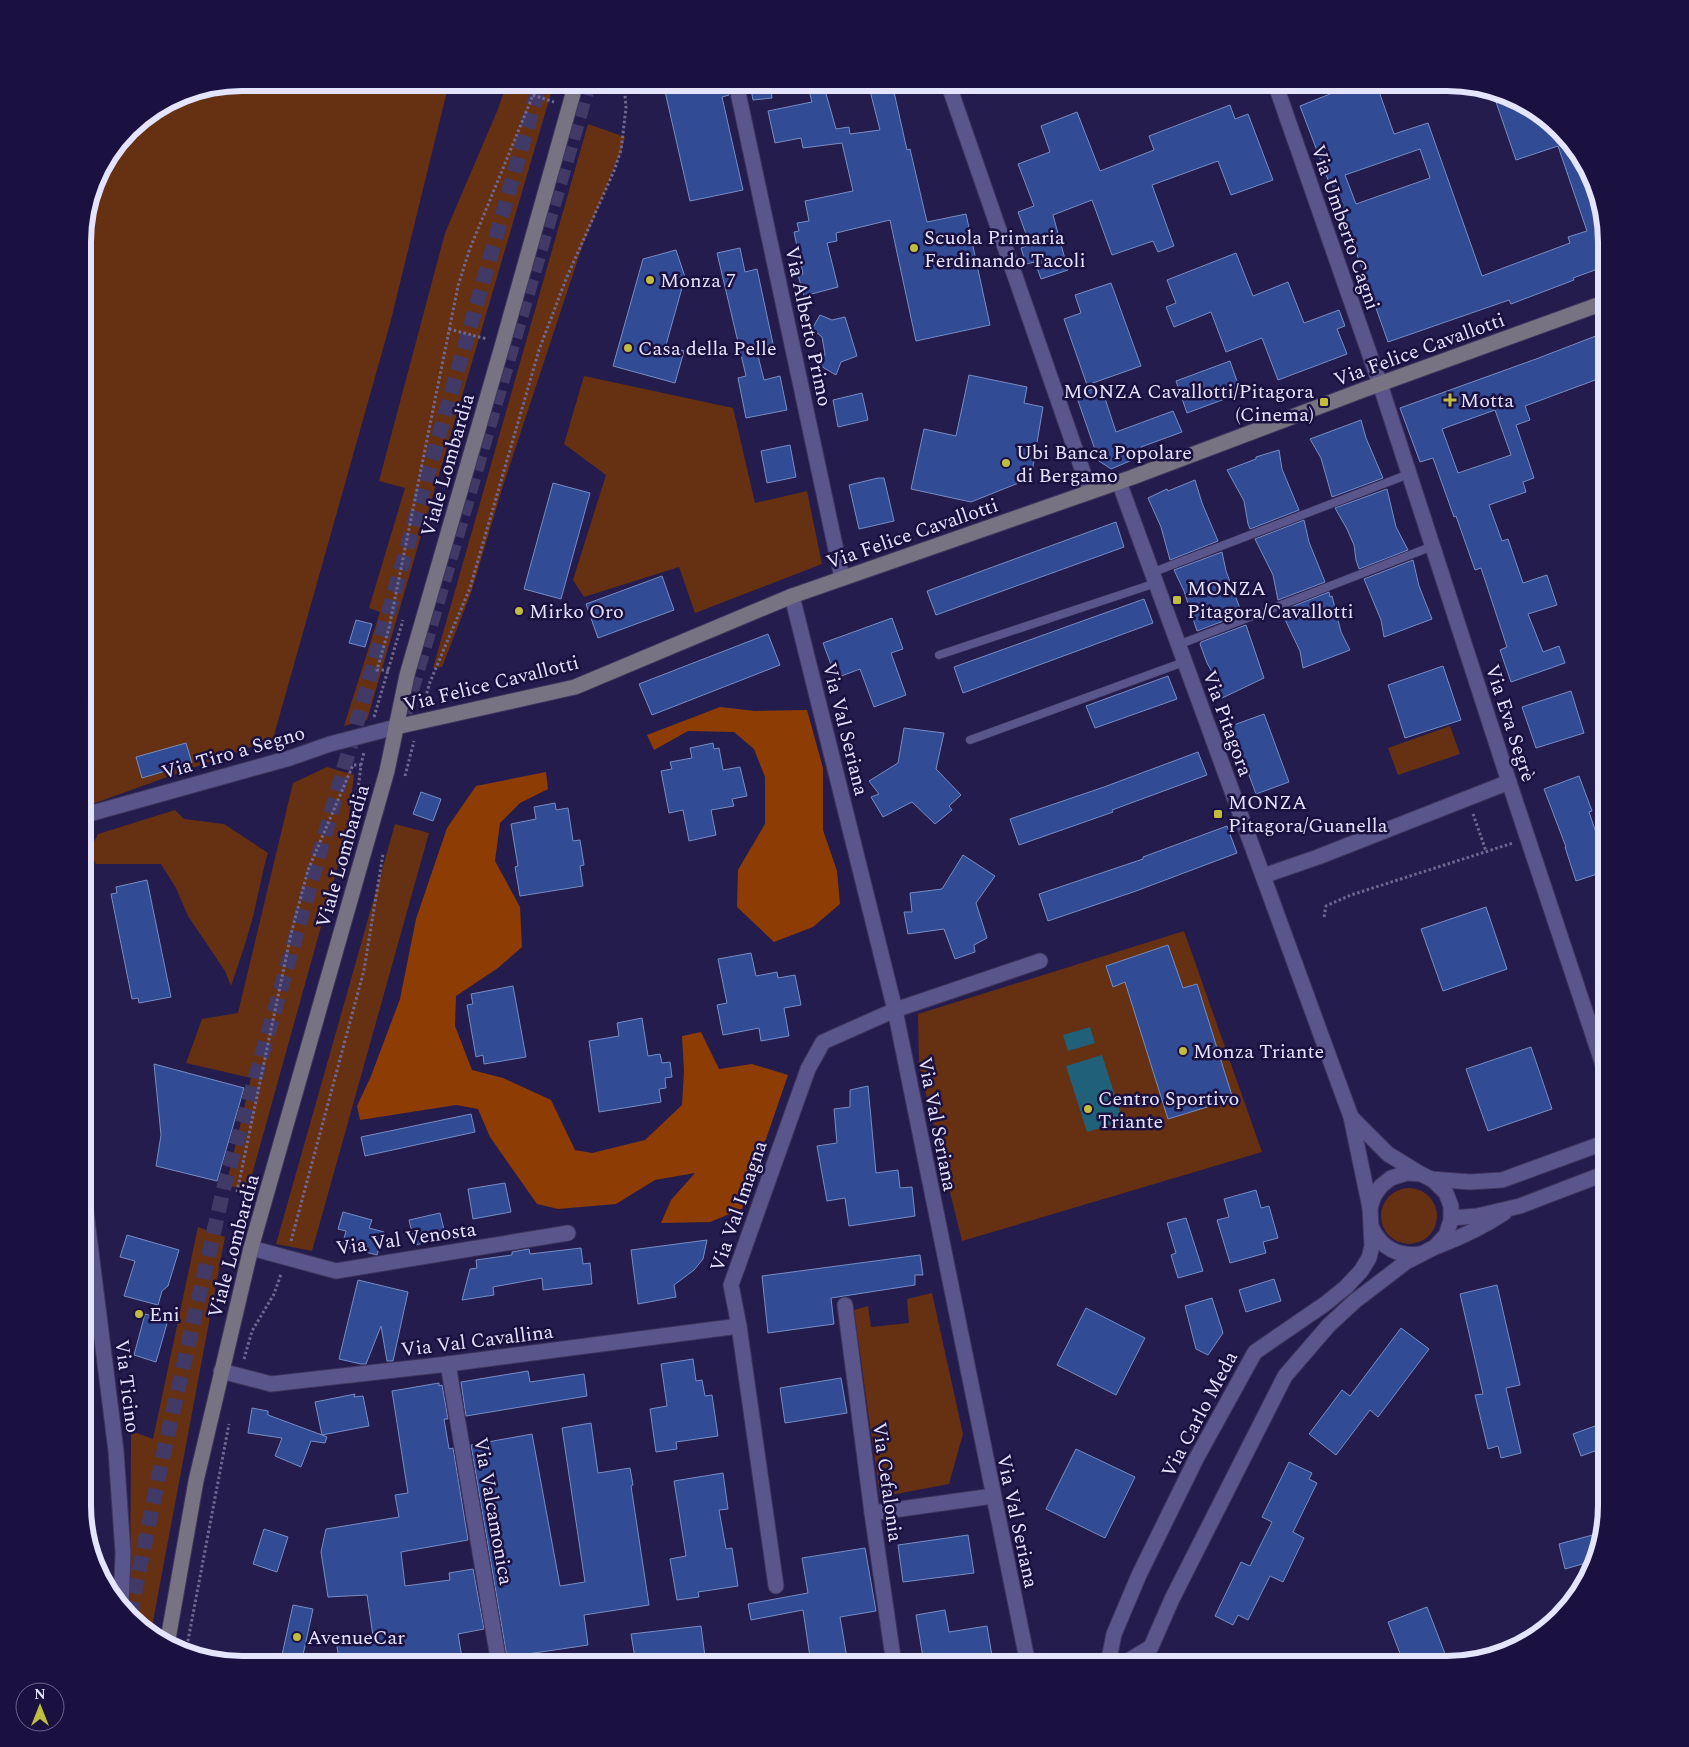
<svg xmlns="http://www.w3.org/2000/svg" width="1689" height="1747" viewBox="0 0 1689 1747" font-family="Spectral,serif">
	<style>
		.green { fill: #663013 }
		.forest { fill: #8d3c03 }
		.water { fill: #206179 }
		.building { fill: #324b95; stroke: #778dc3; fill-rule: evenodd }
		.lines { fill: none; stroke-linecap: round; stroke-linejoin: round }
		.highway-tunnel { stroke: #413a67; stroke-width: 15; stroke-dasharray: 15 8; stroke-linecap: butt }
		.lane-casing { stroke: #3e345d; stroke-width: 9 }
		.street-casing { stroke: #3e345d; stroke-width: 17 }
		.secondary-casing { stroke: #3e345d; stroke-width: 17 }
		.path { stroke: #6f6991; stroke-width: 3; stroke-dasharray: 2.5 2.5; stroke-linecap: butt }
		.lane { stroke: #5a558a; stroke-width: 8 }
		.street { stroke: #5a558a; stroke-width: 15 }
		.secondary { stroke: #777383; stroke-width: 15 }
		.poi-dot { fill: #c2bd3f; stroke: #1b1140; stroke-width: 2 }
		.labels { text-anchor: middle; stroke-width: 5; stroke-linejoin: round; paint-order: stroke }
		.street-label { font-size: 20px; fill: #e5e4fe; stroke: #1b1140 }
		.poi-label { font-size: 20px; fill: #e5e4fe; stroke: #1b1140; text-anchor: start }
		.rim { fill: none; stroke: #e5e4fe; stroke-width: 6 }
	</style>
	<rect width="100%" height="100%" fill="#241c4c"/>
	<g class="green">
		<polygon points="242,83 449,83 390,324 273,739 84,807 83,231 99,171 137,122 181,95"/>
		<polygon points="507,83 554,83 367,720 344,726 380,612 369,608 405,488 379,481 445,233 498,109"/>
		<polygon points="588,124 625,137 622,149 582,247 503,486 471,593 442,667 433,668"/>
		<polygon points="584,376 733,408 755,503 807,491 822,564 695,613 679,567 584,597 573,580 606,475 564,444"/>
		<polygon points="1450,726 1460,754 1398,775 1388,748"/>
		<polygon points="327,767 354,775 347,833 248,1189 226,1186 251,1078 186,1063 202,1019 238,1013 293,783"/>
		<path d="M175,810L184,819L224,824L268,853C263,868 261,883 257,899C251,928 241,957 231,986L225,971L188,916L176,888L161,864H96L89,851L98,834Z"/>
		<polygon points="395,824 429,833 312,1251 276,1244"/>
		<polygon points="1184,931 1262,1152 962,1241 919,1065 918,1014"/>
		<circle cx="1409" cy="1216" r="28"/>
		<polygon points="198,1227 225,1237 151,1632 130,1616 131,1431 153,1439"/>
		<polygon points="932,1293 963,1434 949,1484 880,1497 854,1310 868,1306 871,1327 909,1323 907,1299"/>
	</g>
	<g class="forest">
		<polygon points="720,707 755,711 807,710 823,768 823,830 837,871 840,904 813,927 774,942 737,907 738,870 765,824 765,777 754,749 734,732 688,731 654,750 647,735"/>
		<polygon points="546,772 548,789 520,803 500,823 495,861 520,907 522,947 498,968 456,996 455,1026 472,1070 503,1078 551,1100 575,1150 592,1153 645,1140 682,1105 684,1071 682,1036 701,1032 719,1069 752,1064 788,1075 742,1209 710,1222 661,1223 671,1200 695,1173 655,1180 616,1204 558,1209 537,1204 490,1137 478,1109 456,1105 360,1120 357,1106 371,1076 400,999 416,919 447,828 476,786"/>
	</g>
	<g class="water">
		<polygon points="1090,1027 1095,1043 1068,1051 1063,1035"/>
		<polygon points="1102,1055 1123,1121 1087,1132 1066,1066"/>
	</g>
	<g class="building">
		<polygon points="679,83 727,83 729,95 722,97 743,190 690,201 664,87"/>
		<polygon points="746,83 770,83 772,98 753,100 751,89 747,90"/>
		<polygon points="807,83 823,83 836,129 849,127 850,134 880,130 868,83 892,83 907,150 910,149 927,222 966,214 990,325 916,341 890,220 836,233 837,241 827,243 838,287 804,296 798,275 803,274 794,232 799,231 797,223 809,221 805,201 853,191 842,143 803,148 801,138 775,143 768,111 812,102"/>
		<path d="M1351,83H1376L1394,134L1428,123L1482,276L1570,243L1568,237L1587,231L1558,146L1516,160L1496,102L1511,97L1518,99L1567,137L1594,181L1606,242V266L1573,278L1574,280L1511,304L1509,300L1388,342L1332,184L1330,185L1300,106L1340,90L1339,87ZM1420,149L1430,178L1356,204L1345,175Z"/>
		<polygon points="1230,105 1235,119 1248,114 1273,180 1231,195 1218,161 1152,185 1174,246 1158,252 1153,241 1112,255 1092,200 1053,215 1068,270 1041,279 1035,262 1026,264 1021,248 1030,245 1018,212 1034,206 1018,164 1050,152 1041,126 1077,112 1100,171 1154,150 1149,136"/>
		<polygon points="740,248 745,272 757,269 773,344 756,348 764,380 780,376 787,410 746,418 738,378 746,376 717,253"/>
		<polygon points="676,250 685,277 666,345 684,351 675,383 613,366 643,259"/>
		<polygon points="1236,253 1253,296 1288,282 1304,323 1339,310 1345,326 1337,329 1347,354 1278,380 1262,338 1226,352 1211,312 1174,327 1166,307 1176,303 1167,280"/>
		<polygon points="1111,283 1141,366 1087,385 1064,319 1081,313 1075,295"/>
		<polygon points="820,315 832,320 845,317 857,356 841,362 836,375 819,365 825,354 822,337 812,329"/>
		<path d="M1601,334L1606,349V376L1525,406L1530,420L1516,425L1534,478L1523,482L1526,492L1489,505L1502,541L1508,539L1523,583L1547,575L1557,605L1528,614L1543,652L1559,646L1565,663L1511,682L1500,650L1507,647L1481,568L1475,570L1456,516L1454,517L1433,458L1420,462L1400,408L1536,359ZM1495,410L1511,455L1458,473L1442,429Z"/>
		<polygon points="1230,361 1241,393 1187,413 1176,381"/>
		<polygon points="969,375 1027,387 1024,403 1043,407 1031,478 971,502 911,489 924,429 956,436"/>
		<polygon points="1101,386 1116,432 1173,411 1182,432 1141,447 1144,455 1111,469 1099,461 1076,395"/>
		<polygon points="862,393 868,420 838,427 833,400"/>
		<polygon points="1361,420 1366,438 1383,478 1332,497 1321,458 1310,439"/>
		<polygon points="790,445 796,477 767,483 761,451"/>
		<polygon points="1279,450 1282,469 1299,510 1250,529 1248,524 1244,501 1227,470 1256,459 1256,457"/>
		<polygon points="878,478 884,478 894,521 859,529 849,485"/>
		<polygon points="1195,480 1202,503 1218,541 1170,560 1161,527 1148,498 1167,489 1168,491"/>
		<polygon points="553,483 590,493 561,599 524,589"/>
		<polygon points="1387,489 1396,527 1408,550 1359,569 1356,560 1354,545 1347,529 1335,508"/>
		<polygon points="1304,520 1309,542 1325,582 1278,600 1273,575 1255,539"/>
		<polygon points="1116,522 1124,547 936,615 927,591"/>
		<polygon points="1222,552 1226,571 1242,614 1197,631 1184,591 1174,570"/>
		<polygon points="1413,560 1419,586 1432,619 1384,637 1381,620 1364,579"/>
		<polygon points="662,576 674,610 598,638 586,604"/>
		<polygon points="1329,592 1330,597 1332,596 1341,632 1350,650 1303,668 1300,651 1281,611"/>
		<polygon points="1144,599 1153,623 963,693 954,667"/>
		<polygon points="892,618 903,649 891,653 906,695 874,707 860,669 836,678 823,643"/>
		<polygon points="356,620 372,624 365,647 349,643"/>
		<polygon points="1246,625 1264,678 1220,699 1216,679 1207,663 1200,644 1201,642"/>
		<polygon points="768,634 780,665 652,715 639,684"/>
		<polygon points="1443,666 1461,720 1405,738 1388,685"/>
		<polygon points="1168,676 1177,699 1095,728 1086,706"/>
		<polygon points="1571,691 1584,733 1536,748 1522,707"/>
		<polygon points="1264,714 1289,782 1256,794 1231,726"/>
		<polygon points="904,728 944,733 936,769 961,795 949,806 952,810 935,824 912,802 883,817 871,797 879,794 869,781 898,763"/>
		<polygon points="186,743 192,763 142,778 136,757"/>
		<polygon points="713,743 714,749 719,748 723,770 740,767 747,796 732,799 734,806 711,810 716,835 689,841 683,810 669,813 661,771 672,769 670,762 692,758 690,748"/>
		<polygon points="1198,752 1207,775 1112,810 1113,812 1019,845 1010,819 1104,787"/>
		<polygon points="1579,776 1592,811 1589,812 1606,862 1606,871 1576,881 1565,847 1566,847 1544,789"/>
		<polygon points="421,792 441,799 433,821 413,814"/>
		<polygon points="555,803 556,810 568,808 573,841 580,840 584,865 580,866 583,886 520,896 515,867 518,866 511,824 536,819 534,807"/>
		<polygon points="1227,826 1237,853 1136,891 1048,921 1039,894 1143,859 1143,857"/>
		<polygon points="963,855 995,876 976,903 987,938 974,945 975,952 955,959 944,929 908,934 904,912 912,912 910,893 942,889"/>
		<polygon points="147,880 171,997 139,1003 138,998 132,999 111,894 117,893 116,887"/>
		<polygon points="1486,907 1507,969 1443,991 1421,929"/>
		<polygon points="1168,945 1183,988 1197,984 1233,1099 1168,1119 1125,982 1113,987 1106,966"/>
		<polygon points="751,953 756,976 777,972 778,978 795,975 801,1005 784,1008 789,1036 761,1041 759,1028 723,1035 717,1005 727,1003 718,959"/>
		<polygon points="513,986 526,1057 484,1064 483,1055 476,1057 467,1005 473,1004 471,994"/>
		<polygon points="642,1018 648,1056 660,1054 662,1063 670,1062 672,1077 665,1078 666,1088 659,1089 661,1102 599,1112 589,1041 619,1036 617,1023"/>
		<polygon points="1531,1047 1552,1109 1488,1131 1466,1069"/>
		<polygon points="154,1064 244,1088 217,1181 156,1166 161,1135"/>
		<polygon points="868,1086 876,1173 898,1170 900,1188 912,1187 915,1216 849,1226 845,1198 827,1201 817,1146 837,1143 834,1109 850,1107 850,1090"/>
		<polygon points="471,1114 475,1132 365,1156 361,1137"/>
		<polygon points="505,1183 511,1212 473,1219 468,1189"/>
		<polygon points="1256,1190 1261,1208 1269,1206 1278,1238 1263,1242 1266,1253 1230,1263 1217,1220 1229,1217 1224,1199"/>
		<polygon points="343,1212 372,1220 369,1228 384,1232 377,1255 342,1246 346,1231 338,1229"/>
		<polygon points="440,1213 446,1238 415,1245 409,1220"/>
		<polygon points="1186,1218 1203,1271 1178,1278 1171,1255 1176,1253 1167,1223"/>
		<polygon points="127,1235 179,1250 168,1286 162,1291 158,1305 124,1296 135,1261 120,1257"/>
		<polygon points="707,1240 703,1259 694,1270 674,1285 676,1297 638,1304 631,1250"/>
		<polygon points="581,1248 583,1264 590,1263 592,1284 543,1290 542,1278 493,1287 494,1295 462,1300 470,1269 477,1268 476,1260 512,1255 512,1252 529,1249 530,1254"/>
		<polygon points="920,1255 923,1275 915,1275 915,1285 831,1298 834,1324 768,1333 762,1276"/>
		<polygon points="1274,1279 1281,1301 1246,1312 1239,1290"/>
		<polygon points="358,1280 408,1292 393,1361 387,1361 381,1326 366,1364 361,1364 339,1359"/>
		<polygon points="1497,1285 1520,1385 1506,1388 1521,1453 1501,1458 1498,1446 1488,1449 1475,1395 1483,1394 1460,1294"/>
		<polygon points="1212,1298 1223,1333 1208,1355 1196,1349 1185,1306"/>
		<polygon points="1086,1308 1145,1338 1116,1395 1057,1365"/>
		<polygon points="145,1314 168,1320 156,1362 134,1355"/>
		<polygon points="1401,1328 1429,1349 1378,1417 1370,1410 1336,1455 1309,1434 1342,1390 1350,1396"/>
		<polygon points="693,1359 696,1381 702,1380 705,1396 712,1395 718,1436 676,1442 677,1449 656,1452 650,1409 667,1406 661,1364"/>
		<polygon points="528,1371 530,1382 584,1374 587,1396 466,1416 461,1382"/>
		<polygon points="841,1378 847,1413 785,1423 780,1388"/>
		<polygon points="439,1383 439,1386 442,1385 448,1419 444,1419 449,1449 453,1448 468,1540 401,1552 405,1586 450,1580 449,1573 473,1569 484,1629 458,1634 463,1664 340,1664 336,1641 373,1636 367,1595 328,1597 321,1552 326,1529 399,1517 395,1495 408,1493 392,1391"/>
		<polygon points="355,1394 354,1397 363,1396 369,1426 322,1435 327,1437 325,1443 311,1441 301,1467 275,1456 282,1438 248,1433 252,1408 268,1411 268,1415 322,1435 315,1402"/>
		<polygon points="1606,1422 1606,1447 1581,1456 1573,1434"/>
		<polygon points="591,1423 598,1473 630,1468 633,1485 631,1486 649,1605 584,1615 588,1645 507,1657 471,1445 532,1434 560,1586 585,1582 562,1428"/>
		<polygon points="1076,1449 1135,1477 1105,1538 1046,1509"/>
		<polygon points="1289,1462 1312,1473 1309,1479 1317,1483 1293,1532 1304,1538 1283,1582 1270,1576 1248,1620 1238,1615 1233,1625 1215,1616 1241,1562 1250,1566 1272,1522 1262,1517"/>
		<polygon points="723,1473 728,1509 719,1510 726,1549 732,1548 738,1586 698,1592 699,1597 677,1600 670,1559 686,1556 674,1481"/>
		<polygon points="264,1529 288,1537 277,1572 253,1564"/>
		<polygon points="1600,1533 1593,1561 1565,1569 1559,1544"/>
		<polygon points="968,1535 974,1573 903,1582 898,1545"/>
		<polygon points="865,1548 876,1611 840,1617 848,1664 811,1664 803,1610 751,1620 748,1604 808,1593 802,1558"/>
		<polygon points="293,1605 313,1609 303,1655 301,1664 280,1664"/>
		<polygon points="1427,1607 1449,1664 1404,1664 1388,1622"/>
		<polygon points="945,1610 949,1632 987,1626 992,1656 941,1664 924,1664 916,1615"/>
		<polygon points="701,1626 706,1664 688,1664 688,1661 663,1664 636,1664 631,1634"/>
	</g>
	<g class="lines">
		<g class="highway-tunnel">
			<polyline points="405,713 589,83"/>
			<polyline points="130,1616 162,1460 224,1187 540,83"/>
		</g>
		<defs>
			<g id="lane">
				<polyline points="1151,573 1409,474"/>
				<polyline points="1178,645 1433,546"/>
				<polyline points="939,655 1156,583"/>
				<polyline points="970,740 1184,662"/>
			</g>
			<g id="street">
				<polyline points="736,83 842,578"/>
				<polyline points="948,83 1090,492"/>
				<polyline points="1275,83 1380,384 1509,782 1606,1074"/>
				<polyline points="1119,482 1351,1117 1370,1208"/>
				<polyline points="792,596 895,1010 1028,1664"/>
				<polyline points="83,819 89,814 290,758 330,744 396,727"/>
				<polyline points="1263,876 1318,857 1509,782"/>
				<polyline points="1351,1117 1388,1154 1419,1173"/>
				<polyline points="83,1169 85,1204 116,1451 123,1553 121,1608"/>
				<polyline points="1431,1179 1470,1182 1502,1180 1606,1142"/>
				<polyline points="1452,1218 1477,1216 1520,1206 1606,1173"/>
				<path d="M1372,1228C1381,1248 1399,1257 1420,1254"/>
				<path d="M1438,1246C1462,1237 1483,1227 1504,1213"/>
				<polyline points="251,1248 336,1271 568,1233"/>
				<polyline points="845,1305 872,1513 894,1664"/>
				<polyline points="448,1364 499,1664"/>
				<polyline points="221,1371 271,1384 448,1364 739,1326"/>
				<polyline points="872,1513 993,1496"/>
				<polyline points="776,1586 739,1326 731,1285 808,1069 823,1042 895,1010 1040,961"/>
				<polyline points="1108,1664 1114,1634 1139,1575 1196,1459 1255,1352 1325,1304 1346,1287 1361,1271 1369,1258 1372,1246 1370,1208 1374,1196 1381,1186 1391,1178 1407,1173 1421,1174 1433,1180 1446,1193 1451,1206 1451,1220 1446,1235 1435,1247 1406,1262 1355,1301 1329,1325 1285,1376 1172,1599 1151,1647 1123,1664"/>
			</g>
			<g id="secondary">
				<polyline points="396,727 575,687 792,596 1133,477 1363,390 1606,302"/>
				<polyline points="167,1645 196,1481 251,1248 387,771 407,675 503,343 576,83"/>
			</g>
		</defs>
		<use href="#lane" class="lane-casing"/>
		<use href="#street" class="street-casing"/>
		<use href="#secondary" class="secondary-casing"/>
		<g class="path">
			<polyline points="533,95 554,102"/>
			<polyline points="449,329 487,339"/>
			<polyline points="389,670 377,670 389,628 458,286 469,251 538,83"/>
			<polyline points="424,703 430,682 470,588 539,350 566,279 614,171 621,150 626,108 624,83"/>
			<polyline points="374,717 403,620"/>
			<polyline points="405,776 414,741"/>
			<polyline points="1473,814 1486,851"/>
			<polyline points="355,815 361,765 364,752"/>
			<polyline points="1324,917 1326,906 1351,895 1513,843"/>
			<polyline points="237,1192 291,934 308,870 353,765 361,765"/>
			<polyline points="291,1241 364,970 383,854"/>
			<polyline points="244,1359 252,1331 274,1294 281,1274"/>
			<polyline points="186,1651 229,1424"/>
		</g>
		<use href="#lane" class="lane"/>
		<use href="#street" class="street"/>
		<use href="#secondary" class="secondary"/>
	</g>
	<g class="poi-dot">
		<circle cx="914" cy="248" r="5"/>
		<circle cx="650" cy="280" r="5"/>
		<circle cx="628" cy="348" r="5"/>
		<path d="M1447.5 392.5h5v5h5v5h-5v5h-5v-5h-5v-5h5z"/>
		<rect x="1319" y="397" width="10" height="10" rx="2.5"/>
		<circle cx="1006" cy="463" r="5"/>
		<rect x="1172" y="595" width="10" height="10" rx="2.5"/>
		<circle cx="519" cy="611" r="5"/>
		<rect x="1213" y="809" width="10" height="10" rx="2.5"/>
		<circle cx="1183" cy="1051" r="5"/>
		<circle cx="1088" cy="1109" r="5"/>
		<circle cx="139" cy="1314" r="5"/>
		<circle cx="297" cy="1637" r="5"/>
	</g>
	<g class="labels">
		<g class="street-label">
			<text transform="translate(1346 227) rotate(71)" y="7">Via Umberto Cagni</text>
			<text transform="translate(809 326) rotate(78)" y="7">Via Alberto Primo</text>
			<text transform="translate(1419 349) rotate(-20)" y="7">Via Felice Cavallotti</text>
			<text transform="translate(447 465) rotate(-74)" y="7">Viale Lombardia</text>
			<text transform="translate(912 533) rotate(-19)" y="7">Via Felice Cavallotti</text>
			<text transform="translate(491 683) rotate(-14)" y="7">Via Felice Cavallotti</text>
			<text transform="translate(1228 723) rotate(70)" y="7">Via Pitagora</text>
			<text transform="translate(1511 723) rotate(72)" y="7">Via Eva Segrè</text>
			<text transform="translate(846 729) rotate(76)" y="7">Via Val Seriana</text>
			<text transform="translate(233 752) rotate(-16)" y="7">Via Tiro a Segno</text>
			<text transform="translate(342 856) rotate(-74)" y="7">Viale Lombardia</text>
			<text transform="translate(938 1124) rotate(79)" y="7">Via Val Seriana</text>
			<text transform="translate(738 1206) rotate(-71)" y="7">Via Val Imagna</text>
			<text transform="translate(406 1238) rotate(-8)" y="7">Via Val Venosta</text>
			<text transform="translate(233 1246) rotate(-75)" y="7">Viale Lombardia</text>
			<text transform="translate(477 1340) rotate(-7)" y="7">Via Val Cavallina</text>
			<text transform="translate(128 1386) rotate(83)" y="7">Via Ticino</text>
			<text transform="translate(1199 1414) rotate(-62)" y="7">Via Carlo Meda</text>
			<text transform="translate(888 1482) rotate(82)" y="7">Via Cefalonia</text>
			<text transform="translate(494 1511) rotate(80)" y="7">Via Valcamonica</text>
			<text transform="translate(1018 1521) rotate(78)" y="7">Via Val Seriana</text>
		</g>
		<g class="poi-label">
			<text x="924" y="244">Scuola Primaria<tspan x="924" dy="23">Ferdinando Tacoli</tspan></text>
			<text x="660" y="287">Monza 7</text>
			<text x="638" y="355">Casa della Pelle</text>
			<text x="1314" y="398" text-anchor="end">MONZA Cavallotti/Pitagora<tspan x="1314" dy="23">(Cinema)</tspan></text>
			<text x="1460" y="407">Motta</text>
			<text x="1016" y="459">Ubi Banca Popolare<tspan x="1016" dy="23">di Bergamo</tspan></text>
			<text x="1187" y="595">MONZA<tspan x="1187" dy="23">Pitagora/Cavallotti</tspan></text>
			<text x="529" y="618">Mirko Oro</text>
			<text x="1228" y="809">MONZA<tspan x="1228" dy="23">Pitagora/Guanella</tspan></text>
			<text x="1193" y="1058">Monza Triante</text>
			<text x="1098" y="1105">Centro Sportivo<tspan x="1098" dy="23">Triante</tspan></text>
			<text x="149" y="1321">Eni</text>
			<text x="307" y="1644">AvenueCar</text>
		</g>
	</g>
	<path d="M0 0H1689V1747H0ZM242 91H1447A151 151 0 0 1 1598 242V1505A151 151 0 0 1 1447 1656H242A151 151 0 0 1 91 1505V242A151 151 0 0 1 242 91Z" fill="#1b1140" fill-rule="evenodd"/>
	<path class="rim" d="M242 91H1447A151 151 0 0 1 1598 242V1505A151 151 0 0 1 1447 1656H242A151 151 0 0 1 91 1505V242A151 151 0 0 1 242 91Z"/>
	<g transform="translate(40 1707)"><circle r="24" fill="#1b1140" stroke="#6c658c"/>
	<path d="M0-4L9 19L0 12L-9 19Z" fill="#c2bd3f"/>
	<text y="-8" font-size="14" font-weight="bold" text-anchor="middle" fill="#e5e4fe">N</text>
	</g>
</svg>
